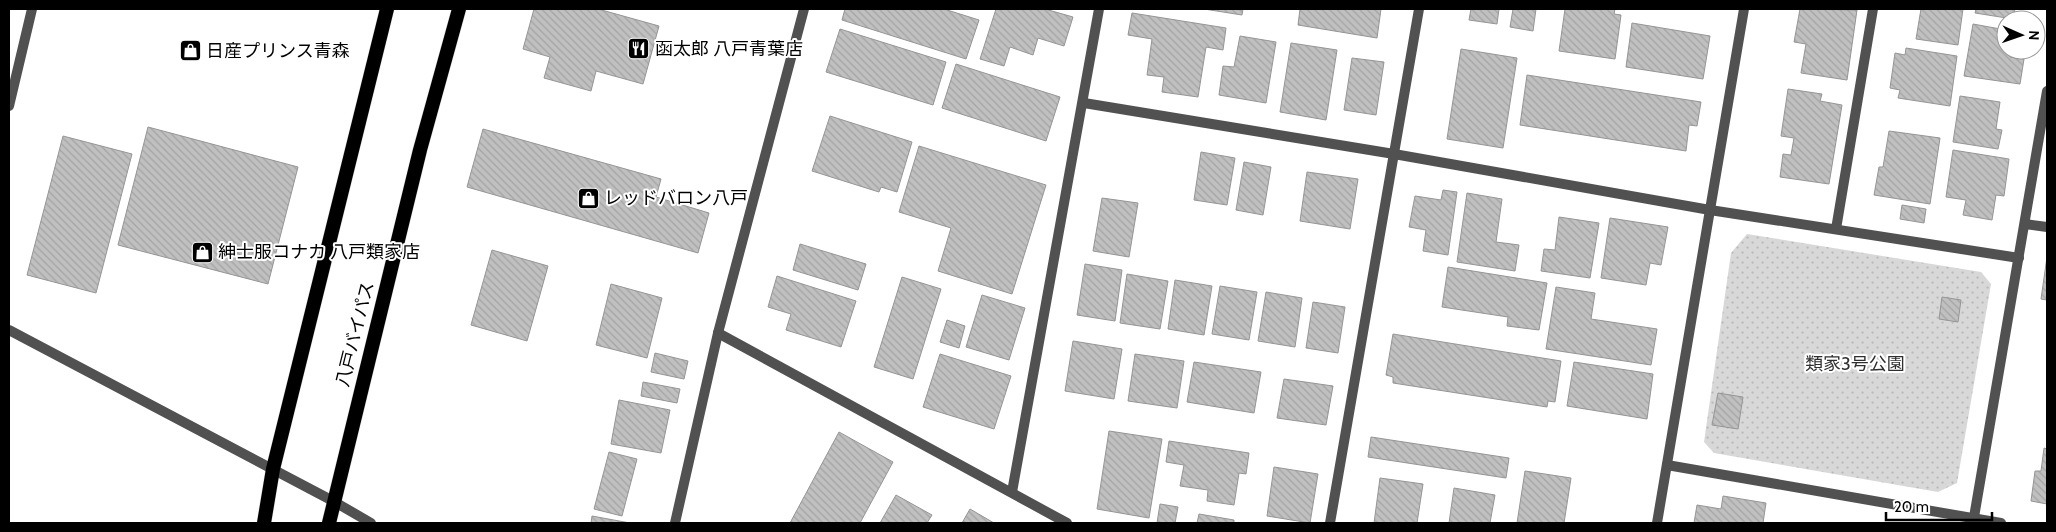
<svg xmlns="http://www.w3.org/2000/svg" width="2056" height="532" viewBox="0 0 2056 532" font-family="Cabin,'Noto Sans JP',sans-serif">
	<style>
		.green { fill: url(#green-dots) }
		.building { fill: url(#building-back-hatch); stroke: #959595 }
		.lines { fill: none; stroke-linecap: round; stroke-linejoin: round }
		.trunk-casing { stroke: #dbdbdb; stroke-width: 15 }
		.minor { stroke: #515151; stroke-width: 10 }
		.tertiary { stroke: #515151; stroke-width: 10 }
		.trunk { stroke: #000; stroke-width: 14 }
		.labels { text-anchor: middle; stroke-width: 4; stroke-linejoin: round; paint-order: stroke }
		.poi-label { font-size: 18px; fill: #000; stroke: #fff; text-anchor: start }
		.street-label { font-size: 18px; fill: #000; stroke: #fff }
		.park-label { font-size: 18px; fill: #2f2f2f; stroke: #fff }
	</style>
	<defs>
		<pattern id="green-dots" width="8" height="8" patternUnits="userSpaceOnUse" patternTransform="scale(1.25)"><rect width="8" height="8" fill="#d8d8d8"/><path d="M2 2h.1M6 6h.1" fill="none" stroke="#b8b8b8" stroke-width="1.8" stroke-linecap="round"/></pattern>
		<pattern id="building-back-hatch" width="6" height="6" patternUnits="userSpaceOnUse" patternTransform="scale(1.25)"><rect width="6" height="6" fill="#c0c0c0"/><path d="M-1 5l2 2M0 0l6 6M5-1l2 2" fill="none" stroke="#a3a3a3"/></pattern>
	</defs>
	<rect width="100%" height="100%" fill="#fff"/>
	<polygon class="green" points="1747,234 1981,272 1991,284 1957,483 1938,492 1714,453 1704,442 1731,253"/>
	<g class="building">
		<polygon points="534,9 598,9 659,26 643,84 596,71 591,91 544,78 550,57 523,49"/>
		<polygon points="845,9 944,9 979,20 966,59 842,20"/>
		<polygon points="996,9 1045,9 1073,17 1064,46 1038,38 1033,55 1010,47 1004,66 980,59"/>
		<polygon points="1204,9 1243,9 1242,15"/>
		<polygon points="1300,9 1381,9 1377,38 1298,25"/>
		<polygon points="1471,9 1499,9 1497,24 1469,20"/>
		<polygon points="1513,9 1536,9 1533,31 1510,27"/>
		<polygon points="1565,9 1615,9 1614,14 1621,15 1615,59 1559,51"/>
		<polygon points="1800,9 1857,10 1847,80 1801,73 1806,44 1794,42"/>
		<polygon points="1921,9 1963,9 1958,45 1916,39"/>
		<polygon points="1976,9 2015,9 2013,19 1975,13"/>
		<polygon points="1132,13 1226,28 1223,50 1206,47 1198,97 1162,92 1164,77 1147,75 1152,39 1128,35"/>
		<polygon points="1632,23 1710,36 1703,79 1626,67"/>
		<polygon points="1973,24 2006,30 2006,50 2011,50 2010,57 2024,59 2020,84 1964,76"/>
		<polygon points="840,29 946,62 933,105 826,72"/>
		<polygon points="1240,36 1276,42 1266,103 1219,95 1223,66 1234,67"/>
		<polygon points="1291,43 1337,50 1326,120 1280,112"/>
		<polygon points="1906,48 1957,56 1950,106 1898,98 1900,90 1890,88 1895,53 1905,55"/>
		<polygon points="1461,49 1517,58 1503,148 1447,139"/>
		<polygon points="1352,58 1384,62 1376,115 1344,110"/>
		<polygon points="956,64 1060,97 1046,141 942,108"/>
		<polygon points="1527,75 1701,102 1697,126 1689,125 1686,151 1520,125"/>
		<polygon points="1788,89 1822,94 1820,101 1842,105 1829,184 1780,177 1783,154 1791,155 1794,138 1781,136"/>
		<polygon points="1960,96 2000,102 1996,129 2002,130 1998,149 1953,142"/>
		<polygon points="830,116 912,142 897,192 881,187 879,192 812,171"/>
		<polygon points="148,127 298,167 268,284 118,245"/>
		<polygon points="483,129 661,179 656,197 709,213 698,253 467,187"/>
		<polygon points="1889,131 1940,138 1930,204 1874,195 1879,167 1883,167"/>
		<polygon points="63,136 132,154 96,293 27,275"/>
		<polygon points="919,146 1046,185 1012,294 938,271 951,228 899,212"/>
		<polygon points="1953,150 2009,159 2004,196 1996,195 1992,220 1963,215 1966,200 1946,197"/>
		<polygon points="1201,152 1235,158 1227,205 1194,200"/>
		<polygon points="1244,162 1271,167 1263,215 1236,210"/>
		<polygon points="1307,172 1358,179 1350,229 1300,221"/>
		<polygon points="1443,190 1457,192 1448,255 1423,251 1426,230 1409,227 1415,196 1441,200"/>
		<polygon points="1467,193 1502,199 1496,242 1519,245 1515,271 1457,262"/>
		<polygon points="1102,198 1138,203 1129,257 1093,251"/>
		<polygon points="1902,205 1926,209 1924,223 1900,219"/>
		<polygon points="1559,217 1599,223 1590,278 1541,271 1544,249 1555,250"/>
		<polygon points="1610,218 1668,227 1661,265 1650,263 1646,285 1601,278"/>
		<polygon points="800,244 866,264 858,290 793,270"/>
		<polygon points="492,250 548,266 527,341 471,325"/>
		<polygon points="2047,257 2047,300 2041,299"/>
		<polygon points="1085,264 1122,270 1115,321 1077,315"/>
		<polygon points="1448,267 1547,283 1539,330 1507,326 1508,317 1442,307"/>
		<polygon points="1127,274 1168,281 1160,329 1120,323"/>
		<polygon points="777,276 856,301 841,347 786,330 791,314 768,307"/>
		<polygon points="902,277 941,289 913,379 874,367"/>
		<polygon points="1175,280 1212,286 1204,335 1168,329"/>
		<polygon points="611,284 662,298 647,358 596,345"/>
		<polygon points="1220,286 1257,292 1249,340 1212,334"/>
		<polygon points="1556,287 1595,293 1591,319 1657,329 1651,365 1546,349"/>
		<polygon points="1266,292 1302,298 1295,347 1258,341"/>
		<polygon points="982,295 1025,308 1009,360 966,347"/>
		<polygon points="1942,297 1961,300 1958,322 1939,319"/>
		<polygon points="1313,302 1345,307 1338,353 1306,348"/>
		<polygon points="947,320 965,326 959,348 940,342"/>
		<polygon points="1393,334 1561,361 1555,402 1548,401 1547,407 1393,383 1393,377 1386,375"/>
		<polygon points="1073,341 1122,349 1114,399 1065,391"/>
		<polygon points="655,353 688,361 684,379 651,372"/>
		<polygon points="940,354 1011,376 994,429 923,407"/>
		<polygon points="1135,354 1184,361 1177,408 1128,401"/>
		<polygon points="1194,362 1261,372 1254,413 1187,402"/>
		<polygon points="1574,362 1653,374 1647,419 1567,406"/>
		<polygon points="1284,379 1333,386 1326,425 1277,418"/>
		<polygon points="643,382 680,389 677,403 641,396"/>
		<polygon points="1718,393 1743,397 1738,429 1712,425"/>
		<polygon points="619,400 670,410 661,453 611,444"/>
		<polygon points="1109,431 1162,439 1149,518 1097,509"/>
		<polygon points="839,432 893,462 860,523 790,523"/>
		<polygon points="1371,437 1509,458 1506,478 1368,457"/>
		<polygon points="1169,441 1249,453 1246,474 1239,473 1234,505 1207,501 1208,490 1180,486 1184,465 1166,462"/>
		<polygon points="2044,448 2047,449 2047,504 2031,501 2035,471 2041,471"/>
		<polygon points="609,452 637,459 622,516 594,509"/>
		<polygon points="1274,467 1318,474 1310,523 1267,516"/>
		<polygon points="1525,471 1571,478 1564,523 1517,523"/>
		<polygon points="1380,478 1423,484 1417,523 1374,523"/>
		<polygon points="1454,488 1495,495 1490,523 1449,523"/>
		<polygon points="896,495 932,515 927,523 880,523"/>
		<polygon points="1723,496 1766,503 1763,523 1694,523 1697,505 1721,509"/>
		<polygon points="1160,504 1178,507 1175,523 1157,523"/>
		<polygon points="970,509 994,523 962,523"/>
		<polygon points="1199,514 1234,520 1234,523 1197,523"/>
		<polygon points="592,516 630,523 591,523"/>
	</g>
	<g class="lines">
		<defs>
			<g id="trunk">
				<polyline points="264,523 273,469 387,9"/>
				<polyline points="329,523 420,150 459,9"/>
			</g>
		</defs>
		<use href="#trunk" class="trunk-casing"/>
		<g class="minor">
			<polyline points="1084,103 1394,154 1710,210 2019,258"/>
			<polyline points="2025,224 2047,227"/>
			<polyline points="1836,229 1873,9"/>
			<polyline points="718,333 1067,523"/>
			<polyline points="1667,465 2001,523"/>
			<polyline points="1012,492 1099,9"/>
			<polyline points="1330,523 1419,9"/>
			<polyline points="1657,523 1744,9"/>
			<polyline points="1973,523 2047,91"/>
		</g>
		<g class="tertiary">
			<polyline points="9,106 32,9"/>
			<polyline points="9,330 333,501 371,523"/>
			<polyline points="675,523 718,333 804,9"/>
		</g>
		<use href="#trunk" class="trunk"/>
	</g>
	<defs>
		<symbol id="restaurant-square" viewBox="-11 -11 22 22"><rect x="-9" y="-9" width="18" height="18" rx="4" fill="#000" stroke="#fff"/><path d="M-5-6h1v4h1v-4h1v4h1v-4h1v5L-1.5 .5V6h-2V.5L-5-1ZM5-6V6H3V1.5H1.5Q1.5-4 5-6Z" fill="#fff"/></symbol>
		<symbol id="shop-square" viewBox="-11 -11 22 22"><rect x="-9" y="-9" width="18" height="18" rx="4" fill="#000" stroke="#fff"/><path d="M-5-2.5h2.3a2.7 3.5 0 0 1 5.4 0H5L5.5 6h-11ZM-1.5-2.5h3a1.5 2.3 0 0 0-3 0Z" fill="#fff"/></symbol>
	</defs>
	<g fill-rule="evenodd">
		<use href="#restaurant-square" x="626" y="36" width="25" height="25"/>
		<use href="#shop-square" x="178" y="38" width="25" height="25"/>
		<use href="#shop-square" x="576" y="186" width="25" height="25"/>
		<use href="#shop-square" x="190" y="240" width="25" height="25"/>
	</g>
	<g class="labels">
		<g class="poi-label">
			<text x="655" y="55">函太郎 八戸青葉店</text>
			<text x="206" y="57">日産プリンス青森</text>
			<text x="604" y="204">レッドバロン八戸</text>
			<text x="218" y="258">紳士服コナカ 八戸類家店</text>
		</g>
		<g class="street-label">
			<text transform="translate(355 334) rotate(-76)" y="6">八戸バイパス</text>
		</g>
		<g class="park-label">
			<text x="1855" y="370">類家3号公園</text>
		</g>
	</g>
	<rect width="2056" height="532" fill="none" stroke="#000000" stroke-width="20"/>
	<g transform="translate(2021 35) rotate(92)"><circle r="24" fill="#ffffff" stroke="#999999"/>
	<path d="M0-4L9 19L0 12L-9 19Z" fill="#000000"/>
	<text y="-8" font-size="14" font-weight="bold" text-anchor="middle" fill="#000000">N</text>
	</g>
	<path d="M1886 512v8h106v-8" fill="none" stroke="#000000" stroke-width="2.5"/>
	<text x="1894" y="512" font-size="15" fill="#000000" stroke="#ffffff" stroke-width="4" paint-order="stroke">20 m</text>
</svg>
